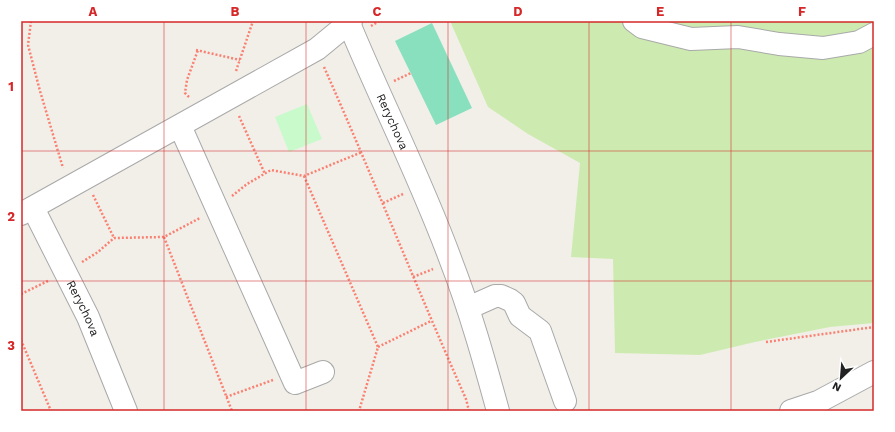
<svg xmlns="http://www.w3.org/2000/svg" width="895" height="432" viewBox="0 0 895 432" font-family="'Work Sans',sans-serif">
	<style>
		.grass { fill: #cdebb0 }
		.park { fill: #c8facc }
		.pitch { fill: #88e0be }
		.lines { fill: none; stroke-linecap: round; stroke-linejoin: round }
		.minor-casing { stroke: #a9a9a9; stroke-width: 24 }
		.path { stroke: #fa8072; stroke-width: 2.5; stroke-dasharray: 2 2; stroke-linecap: butt }
		.minor { stroke: #fff; stroke-width: 22 }
		.grid { fill: none; stroke: #d62828; stroke-width: 1; stroke-opacity: 0.55 }
		.labels { text-anchor: middle; stroke-width: 3; stroke-linejoin: round; paint-order: stroke }
		.street-label { font-size: 12px; fill: #222; stroke: #fff }
		.neatline { fill: none; stroke: #d62828; stroke-width: 1.5 }
		.grid-label { font-size: 13px; text-anchor: middle; font-weight: bold; fill: #d62828 }
	</style>
	<rect width="100%" height="100%" fill="#f2efe9"/>
	<polygon class="grass" points="450,21 874,21 874,323 830,327 755,342 700,355 615,353 613,259 571,257 580,163 528,134 488,107"/>
	<polygon class="park" points="307,104 322,139 289,152 275,117"/>
	<polygon class="pitch" points="432,23 472,108 436,125 395,41"/>
	<g class="lines">
		<defs>
			<g id="minor">
				<path id="s1" d="M348,21C381,101 421,179 451,261C470,310 484,360 498,411"/>
				<polyline points="634,21 642,27 691,39 738,37 779,44 823,48 859,42 874,34"/>
				<polyline points="180,126 295,383 323,372"/>
				<path id="s2" d="M33,208L88,317L126,411"/>
				<polyline points="21,214 317,49 351,21"/>
				<polyline points="468,308 495,296 501,296 510,300 514,303 520,316 540,331 565,401"/>
				<polyline points="791,411 818,402 874,372"/>
			</g>
		</defs>
		<use href="#minor" class="minor-casing"/>
		<g class="path">
			<polyline points="31,21 28,45 40,91 63,168"/>
			<polyline points="371,26 379,21"/>
			<polyline points="196,50 240,60"/>
			<path d="M324,67C373,177 417,289 466,399L469,411"/>
			<polyline points="236,71 253,21"/>
			<polyline points="394,81 411,73"/>
			<polyline points="189,97 185,93 187,80 198,50"/>
			<polyline points="239,116 265,174"/>
			<polyline points="304,176 378,347 359,411"/>
			<polyline points="93,195 114,238"/>
			<polyline points="232,196 247,184 271,170 304,176 362,152"/>
			<polyline points="383,203 403,194"/>
			<polyline points="164,237 232,411"/>
			<polyline points="82,262 98,252 114,238 164,237 200,218"/>
			<polyline points="413,277 433,269"/>
			<polyline points="21,294 48,281"/>
			<polyline points="21,340 51,411"/>
			<polyline points="766,342 874,327"/>
			<polyline points="378,347 431,321"/>
			<polyline points="226,397 273,380"/>
		</g>
		<use href="#minor" class="minor"/>
	</g>
	<path class="grid" d="M164,21V411M306,21V411M448,21V411M589,21V411M731,21V411M21,151H874M21,281H874"/>
	<g class="labels">
		<g class="street-label">
			<text dy="4" stroke="none"><textPath href="#s1" startOffset="110">Rerychova</textPath></text>
			<text dy="4" stroke="none"><textPath href="#s2" startOffset="112">Rerychova</textPath></text>
		</g>
	</g>
	<rect width="895" height="432" fill="none" stroke="#ffffff" stroke-width="44"/>
	<g transform="translate(841 378) rotate(206)" stroke="#ffffff" stroke-width="3" paint-order="stroke">
	<path d="M0-3L7 15L0 10L-7 15Z" fill="#222222"/>
	<text y="-6" font-size="11" font-weight="bold" text-anchor="middle" fill="#222222">N</text>
	</g>
	<rect x="22" y="22" width="851" height="388" class="neatline"/>
	<g class="grid-label">
		<text x="93" y="16">A</text>
		<text x="235" y="16">B</text>
		<text x="377" y="16">C</text>
		<text x="518" y="16">D</text>
		<text x="660" y="16">E</text>
		<text x="802" y="16">F</text>
		<text x="11" y="91">1</text>
		<text x="11" y="221">2</text>
		<text x="11" y="350">3</text>
	</g>
</svg>
